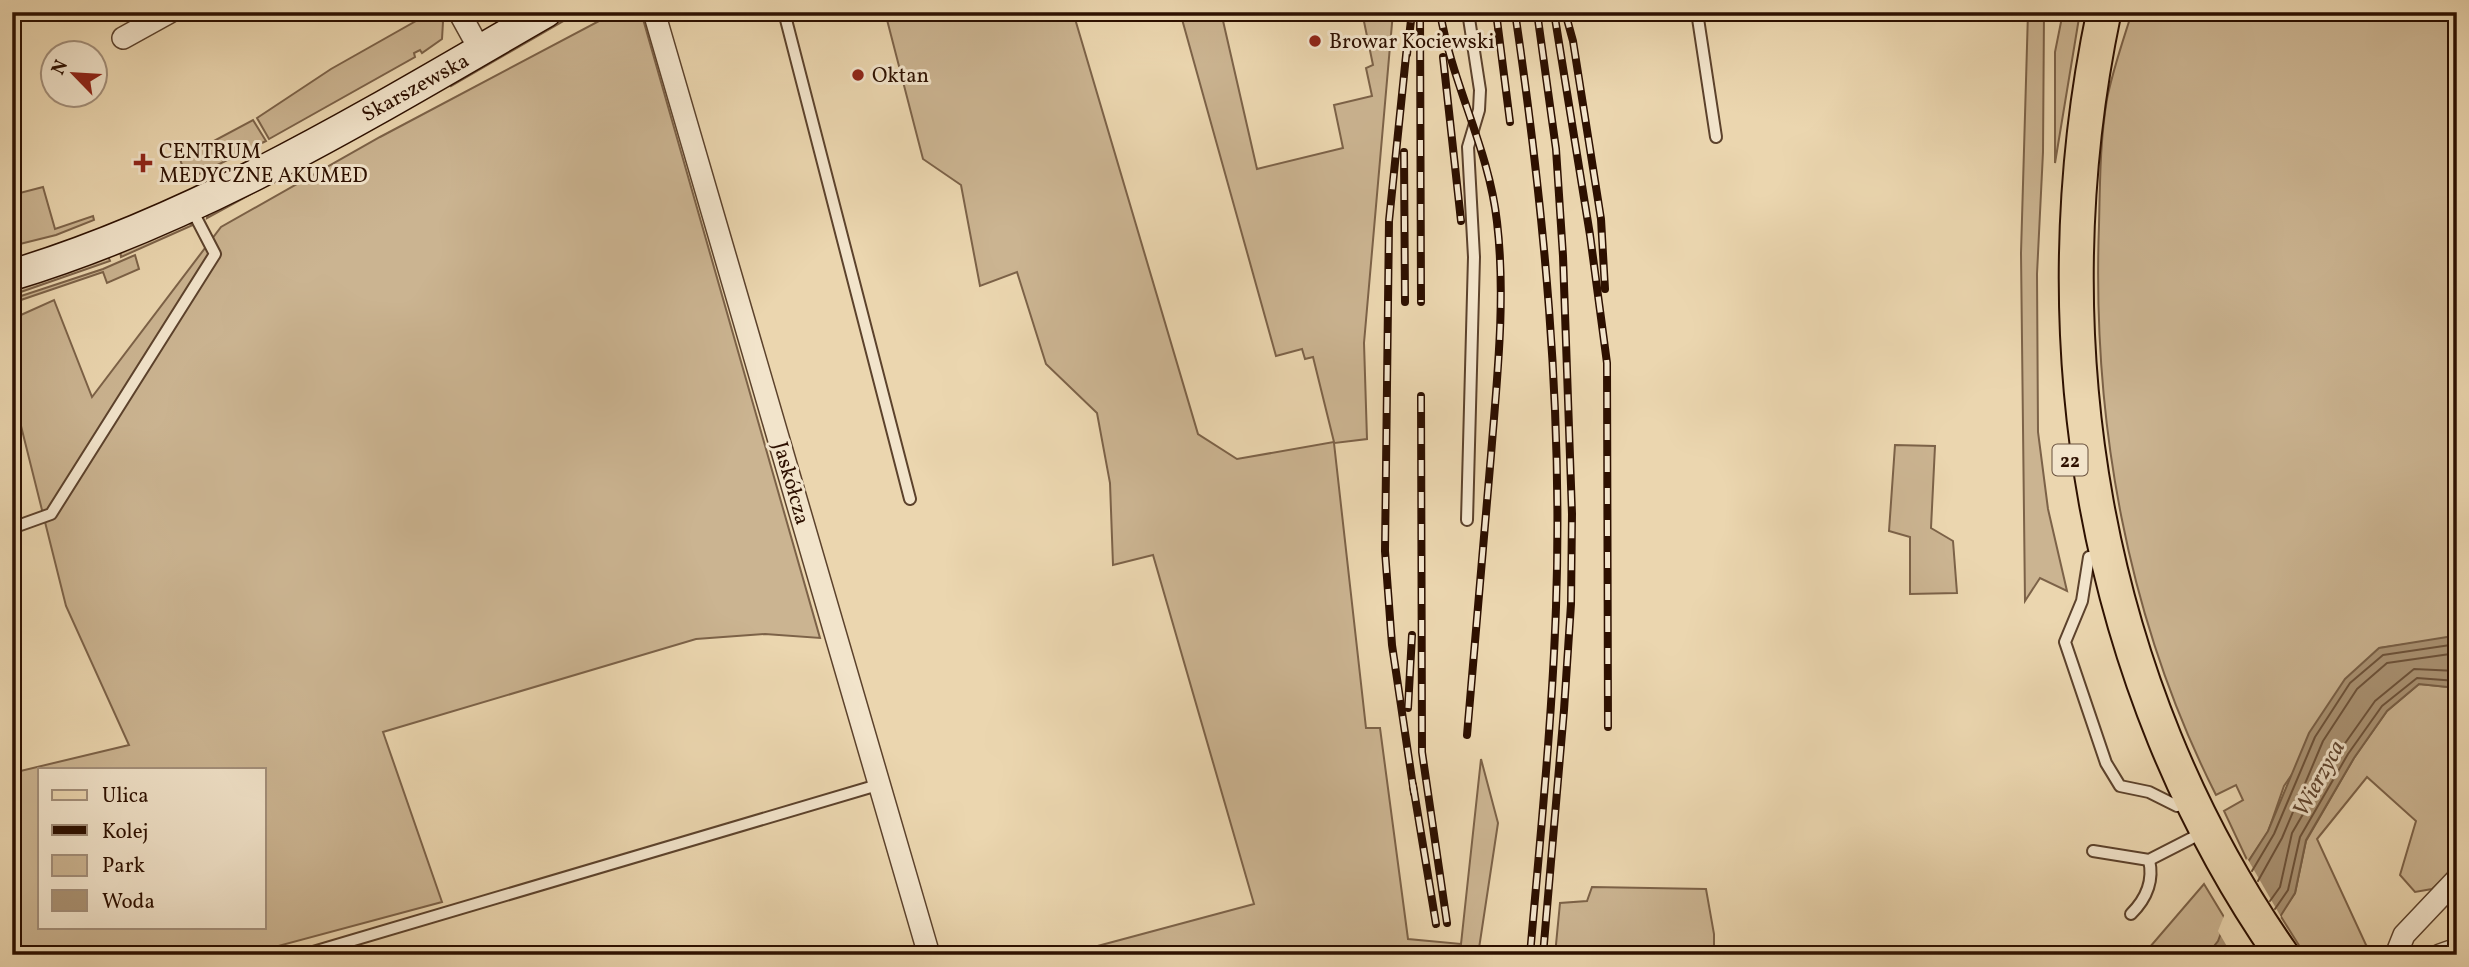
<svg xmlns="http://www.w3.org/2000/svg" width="2469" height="967" viewBox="0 0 2469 967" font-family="Vollkorn,serif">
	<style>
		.green { fill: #cbb491; stroke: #7c6248; stroke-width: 2; fill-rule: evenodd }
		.water { fill: #aa9374; stroke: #785f46; stroke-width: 2 }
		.pier { fill: #ebd6af }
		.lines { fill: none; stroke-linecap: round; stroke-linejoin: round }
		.shore { stroke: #6c523a; stroke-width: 2 }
		.service-casing { stroke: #5c422c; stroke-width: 14 }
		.minor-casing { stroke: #5c422c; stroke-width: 24 }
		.secondary-casing { stroke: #2d1000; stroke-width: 33 }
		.primary-casing { stroke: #2d1000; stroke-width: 37 }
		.service { stroke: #f2e4cb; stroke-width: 10 }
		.minor { stroke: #f2e4cb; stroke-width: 21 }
		.secondary { stroke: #f2e4cb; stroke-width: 30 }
		.primary { stroke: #ebd6af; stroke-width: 33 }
		.rail-casing { stroke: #2d1000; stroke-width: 8 }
		.rail { stroke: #f2e4cb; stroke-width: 5; stroke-dasharray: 16; stroke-linecap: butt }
		.poi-dot { fill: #8f2418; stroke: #f2e4cb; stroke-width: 2.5 }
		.labels { text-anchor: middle; stroke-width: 6; stroke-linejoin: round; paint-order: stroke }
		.shield { fill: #f2e4cb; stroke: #68503d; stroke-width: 2 }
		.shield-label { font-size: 19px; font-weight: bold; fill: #2d1000 }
		.poi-label { font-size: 21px; fill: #2d1000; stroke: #f2e4cb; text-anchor: start }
		.street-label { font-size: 21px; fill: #2d1000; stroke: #f2e4cb }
		.water-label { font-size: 23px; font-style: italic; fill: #5f442e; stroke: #f2e4cb }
	</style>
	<rect width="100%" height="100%" fill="#ebd6af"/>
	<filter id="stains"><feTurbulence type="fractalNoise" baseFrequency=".00286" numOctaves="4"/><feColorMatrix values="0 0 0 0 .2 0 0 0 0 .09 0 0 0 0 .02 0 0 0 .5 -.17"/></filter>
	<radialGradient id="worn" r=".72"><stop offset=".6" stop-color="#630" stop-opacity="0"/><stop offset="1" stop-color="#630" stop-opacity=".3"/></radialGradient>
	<g class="green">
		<polygon points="432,12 443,22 442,39 422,53 420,50 414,53 415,57 269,139 257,118 331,69"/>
		<polygon points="568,12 579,12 451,86 449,81"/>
		<path d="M616,12H641L820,638L765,634L696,639L383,732L442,902L245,955H12V773L129,745L66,606L12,390V319L54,300L92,397L221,227L380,137ZM40,769H264V927H40Z"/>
		<polygon points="885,12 1073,12 1198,434 1237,459 1334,442 1313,357 1305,359 1302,349 1276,356 1180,12 1221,12 1257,169 1343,148 1334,105 1372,96 1366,68 1373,65 1362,12 1393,12 1364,343 1367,439 1334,443 1366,728 1380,728 1408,939 1461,944 1481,759 1498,823 1478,955 1064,955 1254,904 1153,555 1113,565 1110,483 1097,413 1046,364 1017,272 980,286 961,185 923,159"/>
		<polygon points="2028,12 2044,12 2043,152 2037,274 2038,432 2048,509 2067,591 2040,578 2025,601 2021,253"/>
		<polygon points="2063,12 2080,12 2055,163 2055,52"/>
		<path d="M2132,12H2457V637L2380,648L2284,786L2268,832L2248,862L2224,811L2243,800L2236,785L2216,795C2127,619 2092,421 2099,225C2100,183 2100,141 2107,99C2113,69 2123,41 2132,12Z"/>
		<polygon points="402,112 207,218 208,213"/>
		<polygon points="253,120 266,141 187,180 180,159"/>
		<polygon points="43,187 55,229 93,216 94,220 56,235 12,246 12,195"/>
		<polygon points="187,222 193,225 121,257 120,250"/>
		<polygon points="135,255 139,269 107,283 103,272 12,303 12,299 103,269"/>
		<polygon points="108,256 110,261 12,295 12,288"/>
		<polygon points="1895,445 1935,446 1931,528 1953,541 1957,593 1910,594 1910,537 1889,531"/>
		<polygon points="2419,684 2457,688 2457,866 2432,889 2415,892 2400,875 2416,821 2367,777 2317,839 2366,945 2375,955 2305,955 2280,915 2295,893 2306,841 2354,758 2387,711"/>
		<polygon points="2204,884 2247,955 2143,955"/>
		<polygon points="1592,887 1706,889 1714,934 1714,955 1555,955 1560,903 1587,901"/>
	</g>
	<polygon class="water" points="2447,637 2457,637 2457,688 2419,684 2387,711 2354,758 2306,840 2295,893 2256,955 2207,955 2218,941 2248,862 2268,831 2309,733 2345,679 2379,648"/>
	<polygon class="pier" points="2247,858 2281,917 2260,955 2232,955 2218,931"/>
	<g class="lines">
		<g class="shore">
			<polyline points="2252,871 2274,834 2315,737 2350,683 2383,655 2457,644"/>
			<polyline points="2258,881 2282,838 2323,741 2357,689 2387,663 2457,653"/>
			<polyline points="2270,901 2280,887 2292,833 2341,749 2375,701 2414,669 2457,671"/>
			<polyline points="2275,909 2288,890 2300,837 2348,754 2382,706 2417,678 2457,681"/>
		</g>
		<defs>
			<g id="service">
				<polyline points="784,12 910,499"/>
				<polyline points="1697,12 1716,137"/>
				<polyline points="1467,520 1474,257 1468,147 1479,110 1480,90 1468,12"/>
				<polyline points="12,528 51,514 215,254 191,208"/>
				<polyline points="2089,557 2082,601 2065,642 2106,763 2120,786 2149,792 2177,806"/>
				<polyline points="2093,851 2149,860 2192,838"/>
				<path d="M2131,914C2146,899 2154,881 2149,860"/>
				<polyline points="303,955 881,784"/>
			</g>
			<g id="minor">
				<polyline points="459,12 480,50"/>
				<polyline points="654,12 929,955"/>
				<polyline points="123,38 170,12"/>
				<polyline points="2396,955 2404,935 2457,879"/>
				<polyline points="2440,955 2457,949"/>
			</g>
			<path id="secondary" d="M12,275C203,217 374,111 546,12"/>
			<path id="primary" d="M2104,12C2036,334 2092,683 2282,955"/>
		</defs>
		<use href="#service" class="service-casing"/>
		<use href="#minor" class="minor-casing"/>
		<use href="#secondary" class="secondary-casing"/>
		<use href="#primary" class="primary-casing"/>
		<use href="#service" class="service"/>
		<use href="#minor" class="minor"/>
		<use href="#secondary" class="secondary"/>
		<use href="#primary" class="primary"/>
		<defs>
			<g id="rail">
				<polyline points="1420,12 1421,302"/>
				<path d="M1440,12C1452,84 1489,149 1497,222C1506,298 1497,379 1491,455C1483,548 1475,642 1467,735"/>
				<polyline points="1496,12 1510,122"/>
				<path d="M1515,12C1544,209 1563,408 1556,607C1552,723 1540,839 1530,955"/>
				<polyline points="1537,12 1556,149 1563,256 1572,514 1571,604 1564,710 1543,955"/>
				<polyline points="1554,12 1590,235 1607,363 1608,727"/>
				<polyline points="1565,12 1573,41 1601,219 1605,289"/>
				<polyline points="1407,46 1389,221 1385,551 1392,645 1414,793"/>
				<polyline points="1407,54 1412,12"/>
				<polyline points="1443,57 1461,221"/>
				<polyline points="1404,152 1405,302"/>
				<polyline points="1421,396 1422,752 1447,923"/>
				<polyline points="1408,708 1412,635"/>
				<polyline points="1413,785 1436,924"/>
			</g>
		</defs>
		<use href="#rail" class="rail-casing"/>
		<use href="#rail" class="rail"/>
	</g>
	<g class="poi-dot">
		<circle cx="1315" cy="41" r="7"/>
		<circle cx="858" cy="75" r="7"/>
		<path d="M139.5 152.5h7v7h7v7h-7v7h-7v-7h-7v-7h7z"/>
	</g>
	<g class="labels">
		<rect class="shield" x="2052.5" y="444.5" width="35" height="31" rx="5"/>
		<g class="shield-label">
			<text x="2070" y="467">22</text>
		</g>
		<g class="poi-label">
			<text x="1329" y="48">Browar Kociewski</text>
			<text x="872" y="82">Oktan</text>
			<text x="159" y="158">CENTRUM<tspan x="159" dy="24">MEDYCZNE AKUMED</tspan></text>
		</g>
		<g class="street-label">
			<text transform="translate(415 87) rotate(-29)" y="7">Skarszewska</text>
			<text transform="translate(792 483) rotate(74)" y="7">Jaskółcza</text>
		</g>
		<g class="water-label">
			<text transform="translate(2318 778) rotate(-61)" y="8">Wierzyca</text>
		</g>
	</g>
	<rect width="2469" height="967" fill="none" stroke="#ebd6af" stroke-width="42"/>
	<rect x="14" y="14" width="2441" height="939" fill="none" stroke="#2d1000" stroke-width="3.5"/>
	<rect x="21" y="21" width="2427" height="925" fill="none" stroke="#2d1000" stroke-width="2"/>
	<rect x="38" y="768" width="228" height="161" fill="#f2e4cb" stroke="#a38f7a" stroke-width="2"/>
	<rect x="52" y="790" width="35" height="10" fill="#ebd6af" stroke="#a38f7a" stroke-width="2"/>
	<text x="102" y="802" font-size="21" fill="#2d1000">Ulica</text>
	<rect x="52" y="825" width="35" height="10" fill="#2d1000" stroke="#a38f7a" stroke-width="2"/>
	<text x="102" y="838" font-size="21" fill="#2d1000">Kolej</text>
	<rect x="52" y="855" width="35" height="21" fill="#cbb491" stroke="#a38f7a" stroke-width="2"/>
	<text x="102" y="872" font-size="21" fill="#2d1000">Park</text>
	<rect x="52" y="890" width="35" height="21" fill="#aa9374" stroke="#a38f7a" stroke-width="2"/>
	<text x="102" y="908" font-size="21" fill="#2d1000">Woda</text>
	<g transform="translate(74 74) rotate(295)"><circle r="33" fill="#f2e4cb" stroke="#a38f7a" stroke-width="2"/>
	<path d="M0-5L12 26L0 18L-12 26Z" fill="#8f2418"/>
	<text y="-10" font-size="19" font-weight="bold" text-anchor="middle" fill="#2d1000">N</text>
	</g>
	<rect width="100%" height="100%" filter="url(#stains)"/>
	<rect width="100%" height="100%" fill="url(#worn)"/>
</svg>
